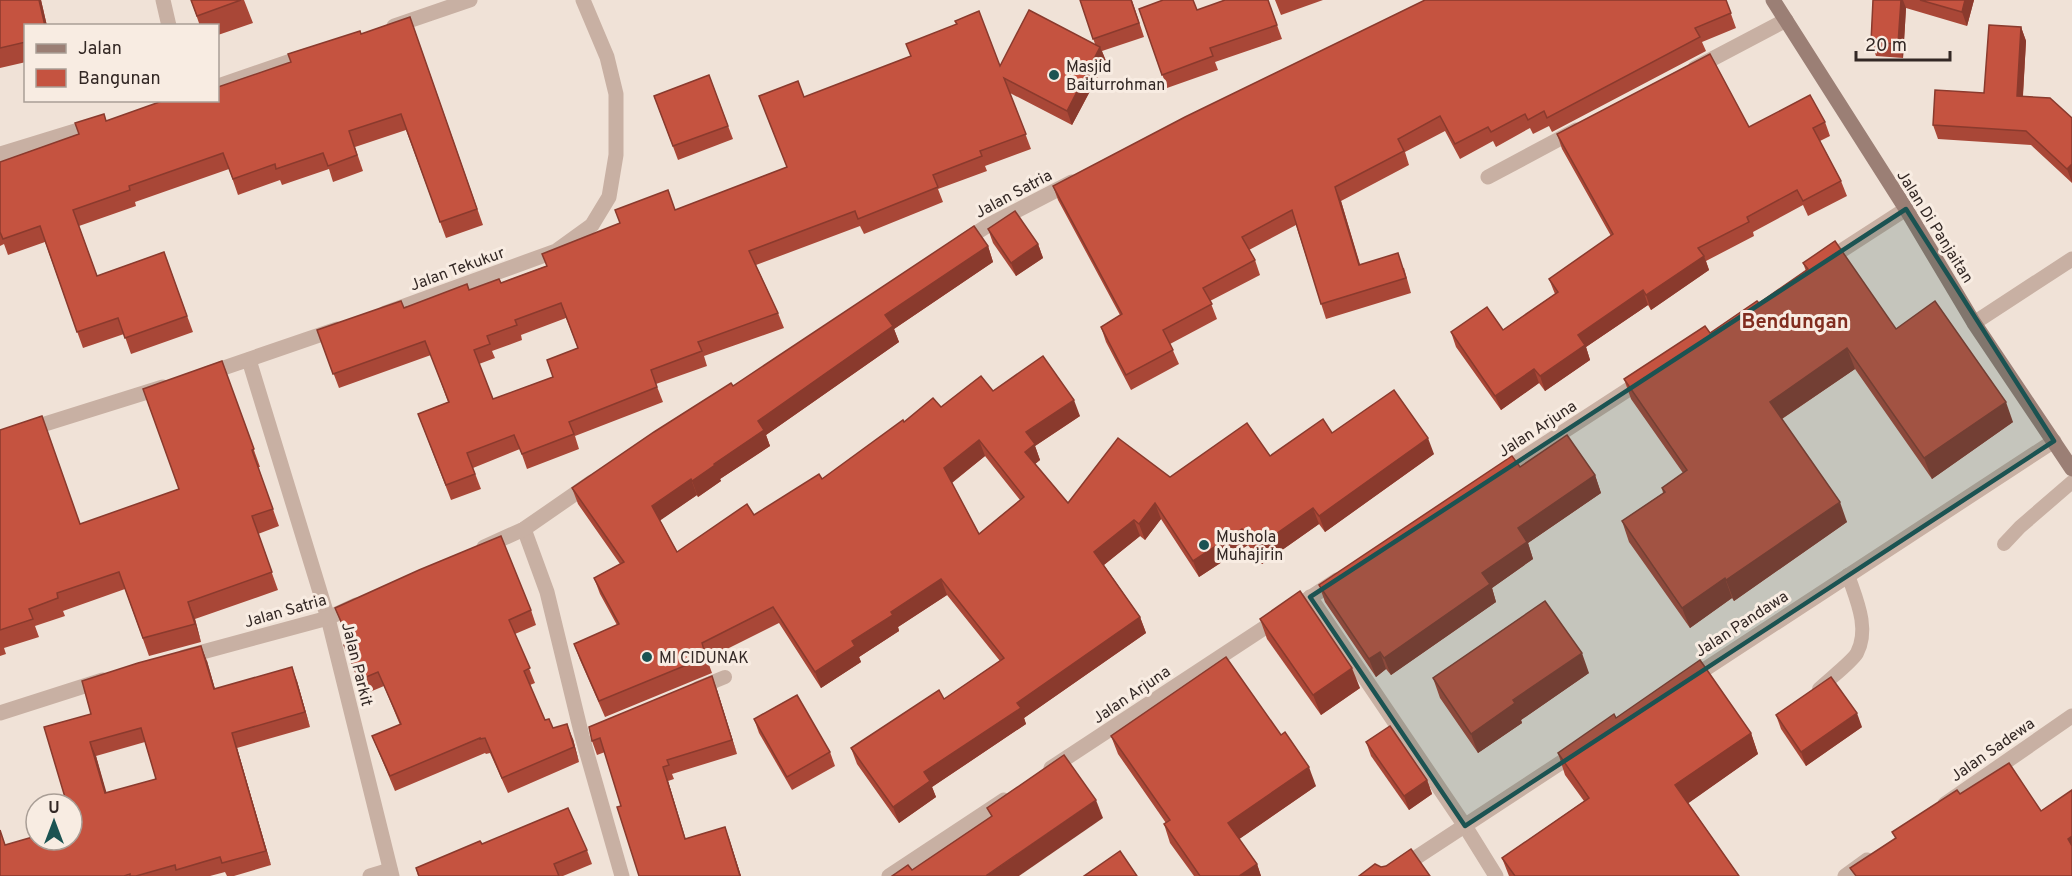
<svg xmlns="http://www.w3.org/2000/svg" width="2072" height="876" viewBox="0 0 2072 876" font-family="Overpass,sans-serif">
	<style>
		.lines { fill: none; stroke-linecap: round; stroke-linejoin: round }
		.lane { stroke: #c8b0a3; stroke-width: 14 }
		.street { stroke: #c8b0a3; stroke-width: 15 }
		.secondary { stroke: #9b7f75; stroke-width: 15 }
		.wall { fill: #a94737; fill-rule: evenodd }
		.shaded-wall { fill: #8a3a2d }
		.building { fill: #c55340; stroke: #8a3a2d; stroke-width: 1.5; fill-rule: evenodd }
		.marked { fill: #1b5352; fill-opacity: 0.2; stroke: #1b5352; stroke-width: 4.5; stroke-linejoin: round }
		.poi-dot { fill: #1b5352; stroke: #f8ece2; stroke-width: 2 }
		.labels { text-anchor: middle; stroke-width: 6; stroke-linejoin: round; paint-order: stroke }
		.poi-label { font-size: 16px; fill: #332825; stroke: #f8ece2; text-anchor: start }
		.street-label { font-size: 16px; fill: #332825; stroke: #f8ece2 }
		.quarter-label { font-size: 20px; font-weight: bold; fill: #812d1f; stroke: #f8ece2 }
	</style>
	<rect width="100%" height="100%" fill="#f0e2d7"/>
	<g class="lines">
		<g class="lane">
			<polyline points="2004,544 2020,527 2072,482"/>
			<polyline points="698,688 725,677"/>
			<path d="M1819,689C1828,680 1852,662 1857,653C1870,628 1856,599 1848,575"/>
		</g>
		<g class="street">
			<polyline points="163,0 169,26"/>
			<polyline points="394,26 470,0"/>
			<polyline points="1695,68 1786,20"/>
			<polyline points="218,86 308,55"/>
			<polyline points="0,154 95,125"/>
			<polyline points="1488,177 1576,130"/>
			<polyline points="962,242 987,226 1072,182"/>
			<polyline points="1824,262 1906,209"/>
			<polyline points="385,313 556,251 592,225 609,197 616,155 616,94 607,57 583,0"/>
			<polyline points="1974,323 2072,259"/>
			<polyline points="249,360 328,618 392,876"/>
			<polyline points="206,374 337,329"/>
			<polyline points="0,438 163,387"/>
			<polyline points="1500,473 1643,380"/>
			<polyline points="524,529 547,592 582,736 622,876"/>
			<polyline points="484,547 524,529 592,482"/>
			<polyline points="1310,597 1465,826 1496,876"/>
			<polyline points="184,657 328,618 356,605"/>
			<polyline points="1690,679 2054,441"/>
			<polyline points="0,713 103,680"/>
			<polyline points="1051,768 1337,580"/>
			<polyline points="1945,804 2072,716"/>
			<polyline points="370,876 390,870"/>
			<polyline points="889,876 1004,800"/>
			<polyline points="1388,876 1577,752"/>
			<polyline points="1845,876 1867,860"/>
		</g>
		<polyline class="secondary" points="1773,0 1906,209 1974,323 2072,469"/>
	</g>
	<g class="wall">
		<polygon points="0,0 41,0 47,26 26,26 26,62 0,68"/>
		<polygon points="191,0 244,0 253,23 218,35 218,26 200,26"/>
		<path d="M1080,0H1132L1144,37L1102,51L1106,61L1072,125L1010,93L1031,149L985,166L987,171L938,189L943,202L864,234L860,226L756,265L778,313L784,328L704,356L707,366L656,384L663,402L575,436L579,449L527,469L520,449L473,468L481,489L451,500L418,414L448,402L431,355L339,388L317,330L469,290L501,283L546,266L675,210L787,168L804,97L1000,66L1095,44ZM566,318L578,348L553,377L493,399L479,364L495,358L492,351L522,340L521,335Z"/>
		<polygon points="1268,0 1282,39 1215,62 1218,70 1167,88 1139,9 1197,10"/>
		<polygon points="1275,0 1323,0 1281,15"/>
		<polygon points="1726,0 1736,28 1702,42 1706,51 1552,132 1549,126 1533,134 1530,128 1496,147 1493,141 1460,159 1445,131 1405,152 1409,165 1341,201 1360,264 1404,268 1411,293 1326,319 1296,225 1249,250 1255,260 1260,275 1210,301 1217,319 1170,344 1179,364 1131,390 1106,342 1101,327 1120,315 1058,200 1053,186"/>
		<polygon points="1873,0 1974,0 1967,26 1906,8 1903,58 1876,56 1871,42"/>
		<polygon points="410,17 483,225 446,238 406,130 355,147 363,171 333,182 329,169 282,185 280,180 238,195 229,169 135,202 136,206 79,226 97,276 164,252 193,332 131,354 124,334 83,348 45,242 8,255 4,244 0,246 0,162 79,134 106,121 218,100 291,62 361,34"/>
		<polygon points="2021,27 2026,41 2023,96 2072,118 2072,183 2031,145 1938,139 1933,125 1984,93"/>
		<polygon points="709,75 733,139 678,160 654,96"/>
		<polygon points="1825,122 1830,136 1820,141 1841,181 1847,196 1808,216 1803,205 1753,232 1754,236 1706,261 1709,270 1651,310 1648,305 1586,347 1590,360 1545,391 1539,383 1501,410 1456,347 1451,332 1503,330 1555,294 1549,279 1611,236 1562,149 1557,134 1749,127"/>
		<polygon points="988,229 1038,244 1043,258 1016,276 993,243"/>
		<path d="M988,246L993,262L894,329L899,342L766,435L770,446L720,479L721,481L698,497L697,495L660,520L677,552L754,515L822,479L904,422L941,407L993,391L1080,416L1035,446L1040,460L1035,464L1068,503L1170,477L1270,456L1332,433L1434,454L1325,532L1319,524L1262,564L1248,545L1199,577L1161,519L1145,540L1140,536L1104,565L1140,617L1146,633L1024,718L1026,724L932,787L936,797L899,823L857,764L851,748L944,699L1000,661L947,595L898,627L899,631L859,657L861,662L821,688L779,623L707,659L712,673L605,717L580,660L574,644L617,625L600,594L594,578L620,564L578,504L572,488L733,386ZM985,456L1020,500L979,534L952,483Z"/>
		<polygon points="1803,263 1896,329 2013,422 1932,479 1855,369 1782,419 1847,522 1734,601 1732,598 1690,628 1629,542 1622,521 1663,493 1662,488 1683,473 1631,399 1624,379 1710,333 1759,303 1806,271"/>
		<polygon points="222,361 260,467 258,467 279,526 258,534 278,590 195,619 201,642 149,656 125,589 63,611 65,616 35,626 39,637 4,648 6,654 0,656 0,430 81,524 179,489"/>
		<polygon points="1520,467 1595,475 1601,493 1528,543 1533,559 1492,588 1496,602 1391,675 1386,669 1376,677 1325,602 1319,585"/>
		<polygon points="335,608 531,610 536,625 515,634 535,683 530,685 545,720 553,728 573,739 579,762 508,793 490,753 486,754 485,753 395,791 372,736 400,725 384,686 365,694 344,645 349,642"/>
		<polygon points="1260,619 1360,688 1321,715 1267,639"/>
		<path d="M207,661L215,689L297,681L310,727L237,748L271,865L234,876H227L225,872L210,876H0L6,845L72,840L91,714ZM145,742L156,779L106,793L96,756Z"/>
		<polygon points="1589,673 1521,720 1522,723 1478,753 1440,698 1433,678"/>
		<polygon points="717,690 737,754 672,774 674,779 668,781 685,839 725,827 741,876 639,876 621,806 605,752 597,755 592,741"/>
		<polygon points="1776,715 1862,727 1806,766 1781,729"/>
		<polygon points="1616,718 1751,733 1758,754 1688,803 1739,876 1509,876 1502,858 1584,801 1565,775 1558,753"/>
		<polygon points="754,719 830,752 835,766 792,790 759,733"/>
		<polygon points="1111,736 1316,786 1239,839 1257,864 1261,876 1194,876 1170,843 1164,824 1166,823 1118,754"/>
		<polygon points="1366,742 1427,780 1432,794 1409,810 1371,756"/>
		<polygon points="482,844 587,850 592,864 563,876 418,876 416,868"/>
	</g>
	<g class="shaded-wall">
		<polygon points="39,0 41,0 47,26 45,26"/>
		<polygon points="1901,0 1903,0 1906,8 1903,58 1898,44"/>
		<polygon points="1965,0 1974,0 1967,26 1962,12"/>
		<polygon points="2021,27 2026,41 2022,109 2017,96"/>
		<polygon points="1100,47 1106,61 1072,125 1067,111"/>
		<polygon points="2072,164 2072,182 2067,169"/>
		<polygon points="1335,187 1341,201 1364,279 1359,265"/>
		<polygon points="1038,244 1043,258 1016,276 1011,263"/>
		<polygon points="988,246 993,262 894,329 899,342 766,435 770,446 720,479 721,481 698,497 692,481 714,464 758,421 885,315"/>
		<polygon points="1704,256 1709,270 1651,310 1646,295"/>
		<polygon points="1643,290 1648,305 1586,347 1590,360 1545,391 1540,376 1578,335"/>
		<polygon points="1847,348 1855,369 1777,422 1770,402"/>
		<polygon points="1534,369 1539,383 1501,410 1495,396"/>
		<polygon points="1074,400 1080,416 1035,446 1040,460 1030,468 1025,452 1026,432"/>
		<polygon points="2006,402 2013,422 1932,479 1924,458"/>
		<polygon points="1428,438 1434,454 1325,532 1319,516"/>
		<polygon points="979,440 985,456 950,484 944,468"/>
		<polygon points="1595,475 1601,493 1528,543 1533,559 1492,588 1496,602 1391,675 1384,658 1482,573 1518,528"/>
		<polygon points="691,479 697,495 658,522 652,506"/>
		<polygon points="1840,502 1847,522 1734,601 1726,580"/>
		<polygon points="1155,503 1161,519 1145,540 1139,524"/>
		<polygon points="1313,508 1319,524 1262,564 1256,548"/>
		<polygon points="1134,520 1140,536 1100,568 1094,552"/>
		<polygon points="1242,529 1248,545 1199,577 1193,561"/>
		<polygon points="1725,578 1732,598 1690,628 1682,608"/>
		<polygon points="941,579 947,595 898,627 899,631 859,657 861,662 821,688 815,672 852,641 891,612"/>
		<polygon points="188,602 195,619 201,642 195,624"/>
		<polygon points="1140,617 1146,633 1024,718 1026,724 932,787 936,797 899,823 893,807 924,772 1017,703"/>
		<polygon points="201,646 207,661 219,703 214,689"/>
		<polygon points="1380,652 1386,669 1376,677 1369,659"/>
		<polygon points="1582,653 1589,673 1521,720 1522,723 1478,753 1471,734 1513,700"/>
		<polygon points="292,667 297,681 310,727 305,712"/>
		<polygon points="1352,668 1360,688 1321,715 1313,695"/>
		<polygon points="712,676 717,690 737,754 732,740"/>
		<polygon points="1857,713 1862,727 1806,766 1801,752"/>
		<polygon points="567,724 573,739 579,762 574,747"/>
		<polygon points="232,733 237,748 271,865 266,851"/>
		<polygon points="1751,733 1758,754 1683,807 1675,785"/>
		<polygon points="90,742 96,756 111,808 105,793"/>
		<polygon points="663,767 668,781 690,853 685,839"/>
		<polygon points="1309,767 1316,786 1235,842 1228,823"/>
		<polygon points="1427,780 1432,794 1409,810 1404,796"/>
		<polygon points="1096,800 1103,818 1019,876 987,876 987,875"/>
		<polygon points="725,827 730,841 741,876 740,876"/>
		<polygon points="2072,836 2072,851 2068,839"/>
		<polygon points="1257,864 1261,876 1239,876"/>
	</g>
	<g class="building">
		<polygon points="0,0 39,0 45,26 26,26 26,42 0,48"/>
		<polygon points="191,0 241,0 197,16"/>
		<polygon points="1080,0 1131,0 1139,23 1093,39"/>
		<polygon points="1163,0 1193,0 1197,10 1225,0 1268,0 1277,25 1210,48 1213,56 1162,75 1139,9"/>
		<polygon points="1425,0 1726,0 1731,13 1695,28 1700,37 1547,118 1544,111 1528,120 1525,114 1491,132 1488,127 1455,144 1440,116 1398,139 1404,151 1335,187 1359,265 1398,253 1406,278 1321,304 1292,210 1242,237 1255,260 1203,288 1212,304 1163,330 1173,350 1126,375 1101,327 1122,314 1053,186 1185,117"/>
		<polygon points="1873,0 1901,0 1898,44 1871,42"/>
		<polygon points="1920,0 1965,0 1962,12"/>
		<path d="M1029,10L1100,47L1067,111L1004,78L1026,134L980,151L982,156L933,175L938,187L858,219L855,211L749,251L778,313L698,342L702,351L651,370L657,387L569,422L574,434L522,454L514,435L467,453L475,474L446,485L418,414L449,402L425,341L333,374L317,330L401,301L404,308L467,284L469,290L499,279L501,283L547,266L542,254L620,223L615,210L668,190L675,210L787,167L759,96L798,81L804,97L911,56L906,44L957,24L955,21L979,11L1000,66ZM561,303L578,348L547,360L553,377L493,399L474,350L490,344L487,336L517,325L515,320Z"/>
		<polygon points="410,17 477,209 440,222 401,114 349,131 357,155 328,166 323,153 276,169 275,164 233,179 223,153 129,186 130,190 73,210 97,276 164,252 187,316 125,338 118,318 77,332 40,226 3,239 0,232 0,162 79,134 75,123 104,114 106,121 165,100 218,100 218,87 291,62 288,54 360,31 361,34"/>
		<polygon points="1989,25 2021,27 2017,96 2050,98 2072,118 2072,164 2067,169 2026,131 1933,125 1935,90 1984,93"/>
		<polygon points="1710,54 1749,127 1810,95 1825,122 1813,128 1841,181 1803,201 1797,190 1747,217 1749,222 1698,248 1704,256 1646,295 1643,290 1578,335 1585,345 1540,376 1534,369 1495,396 1451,332 1487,307 1503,330 1558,292 1549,279 1613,234 1557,134"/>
		<polygon points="709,75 728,126 673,146 654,96"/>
		<polygon points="1015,211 1038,244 1011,263 988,229"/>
		<path d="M974,226L988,246L885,315L893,326L758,421L764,430L714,464L715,465L692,481L691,479L652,506L677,552L747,504L754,515L819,474L822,479L903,420L904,422L933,398L941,407L981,376L993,391L1043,356L1074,400L1026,432L1035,444L1025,452L1068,503L1118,438L1170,477L1247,423L1270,456L1323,419L1332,433L1394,390L1428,438L1319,516L1313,508L1256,548L1242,529L1193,561L1155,503L1139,524L1134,520L1094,552L1140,617L1017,703L1021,708L924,772L930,781L893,807L851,748L939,690L944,699L1004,658L941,579L891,612L893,615L852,641L855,646L815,672L773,607L702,643L706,657L599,701L574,644L619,624L594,578L624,562L572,488L654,432L731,383L733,386ZM979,440L1024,497L979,534L944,468Z"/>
		<polygon points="1835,241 1896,329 1935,301 2006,402 1924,458 1847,348 1770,402 1840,502 1726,580 1725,578 1682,608 1622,521 1665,492 1662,488 1687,470 1624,379 1705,326 1710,333 1757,301 1759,303 1808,269 1803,263"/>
		<polygon points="222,361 254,449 252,450 273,509 252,516 272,572 188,602 195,624 143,638 119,572 57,593 58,598 29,609 33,619 0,630 0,430 42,416 80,524 179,489 143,389"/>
		<polygon points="1567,435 1595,475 1518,528 1527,542 1482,573 1490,584 1384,658 1380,652 1369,659 1319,585 1512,456 1520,467"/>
		<polygon points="501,536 531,610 509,620 530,668 524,671 545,720 549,719 553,728 567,724 574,747 502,778 485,738 480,739 480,738 390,776 372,736 401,724 378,672 359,680 344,645 350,642 335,608 419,570"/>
		<polygon points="1300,591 1352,668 1313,695 1260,619"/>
		<polygon points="1545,601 1582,653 1513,700 1515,703 1471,734 1433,678"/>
		<path d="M201,646L214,689L292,667L305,712L232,733L266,851L222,863L220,857L176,870L175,865L136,876H130V874L124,876H0V830L5,845L36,836V840H72V804H67L44,727L91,714L82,681L138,663ZM141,728L156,779L105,793L90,742Z"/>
		<polygon points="1226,657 1281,735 1285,732 1309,767 1228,823 1257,864 1239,876 1200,876 1164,824 1170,820 1111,736"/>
		<polygon points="1700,660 1751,733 1675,785 1739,876 1515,876 1502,858 1589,798 1558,753 1614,714 1616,718"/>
		<polygon points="712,676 732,740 667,760 669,765 663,767 685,839 725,827 740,876 639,876 617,807 621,806 600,738 592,741 589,727"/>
		<polygon points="1831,677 1857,713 1801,752 1776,715"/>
		<polygon points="797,695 830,752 787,777 754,719"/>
		<polygon points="1390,726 1427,780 1404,796 1366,742"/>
		<polygon points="1064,755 1096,800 987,875 988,876 892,876 908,865 912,870 992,816 987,808"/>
		<polygon points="2009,763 2041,811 2072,790 2072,836 2068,839 2072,846 2072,876 1856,876 1850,868 1896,838 1892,832 1957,790 1960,794"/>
		<polygon points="568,808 587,850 554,864 559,876 419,876 416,868 480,841 482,844"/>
		<polygon points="1411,849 1430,876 1359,876 1375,864 1381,867 1386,866"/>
		<polygon points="1120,851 1137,876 1084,876"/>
	</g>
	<path class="marked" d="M1906,209L2054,441L1465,826L1310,597Z"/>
	<g class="poi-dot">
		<circle cx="1054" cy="75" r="6"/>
		<circle cx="1204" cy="545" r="6"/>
		<circle cx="647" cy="657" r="6"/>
	</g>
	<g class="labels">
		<g class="poi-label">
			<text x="1066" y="72">Masjid<tspan x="1066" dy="18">Baiturrohman</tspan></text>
			<text x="1216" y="542">Mushola<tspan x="1216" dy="18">Muhajirin</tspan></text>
			<text x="659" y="663">MI CIDUNAK</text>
		</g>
		<g class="street-label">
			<text transform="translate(1013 193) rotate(-28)" y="6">Jalan Satria</text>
			<text transform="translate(1936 226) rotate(58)" y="6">Jalan Di Panjaitan</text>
			<text transform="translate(457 268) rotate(-20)" y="6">Jalan Tekukur</text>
			<text transform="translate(1537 428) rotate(-33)" y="6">Jalan Arjuna</text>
			<text transform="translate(285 610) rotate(-16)" y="6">Jalan Satria</text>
			<text transform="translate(1741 623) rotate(-33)" y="6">Jalan Pandawa</text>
			<text transform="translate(358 664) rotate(76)" y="6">Jalan Parkit</text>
			<text transform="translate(1131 694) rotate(-34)" y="6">Jalan Arjuna</text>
			<text transform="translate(1992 749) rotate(-35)" y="6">Jalan Sadewa</text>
		</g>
		<g class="quarter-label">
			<text x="1795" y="328">Bendungan</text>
		</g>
	</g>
	<rect x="24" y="24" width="195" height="78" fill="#f8ece2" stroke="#a99e96" stroke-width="1.5"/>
	<rect x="36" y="44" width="30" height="9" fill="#9b7f75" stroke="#a99e96" stroke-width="1.5"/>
	<text x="78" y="54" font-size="18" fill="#332825">Jalan</text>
	<rect x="36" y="69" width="30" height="18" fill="#c55340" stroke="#a99e96" stroke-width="1.5"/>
	<text x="78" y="84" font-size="18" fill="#332825">Bangunan</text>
	<g transform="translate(54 822)"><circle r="28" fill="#f8ece2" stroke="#a99e96" stroke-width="1.5"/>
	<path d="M0-4.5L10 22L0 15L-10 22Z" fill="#1b5352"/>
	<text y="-9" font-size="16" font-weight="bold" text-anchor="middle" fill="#332825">U</text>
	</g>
	<path d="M1856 51v9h94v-9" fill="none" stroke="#332825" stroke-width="3"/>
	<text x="1865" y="51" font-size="18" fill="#332825" stroke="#f8ece2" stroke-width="4.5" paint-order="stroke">20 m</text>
</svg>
